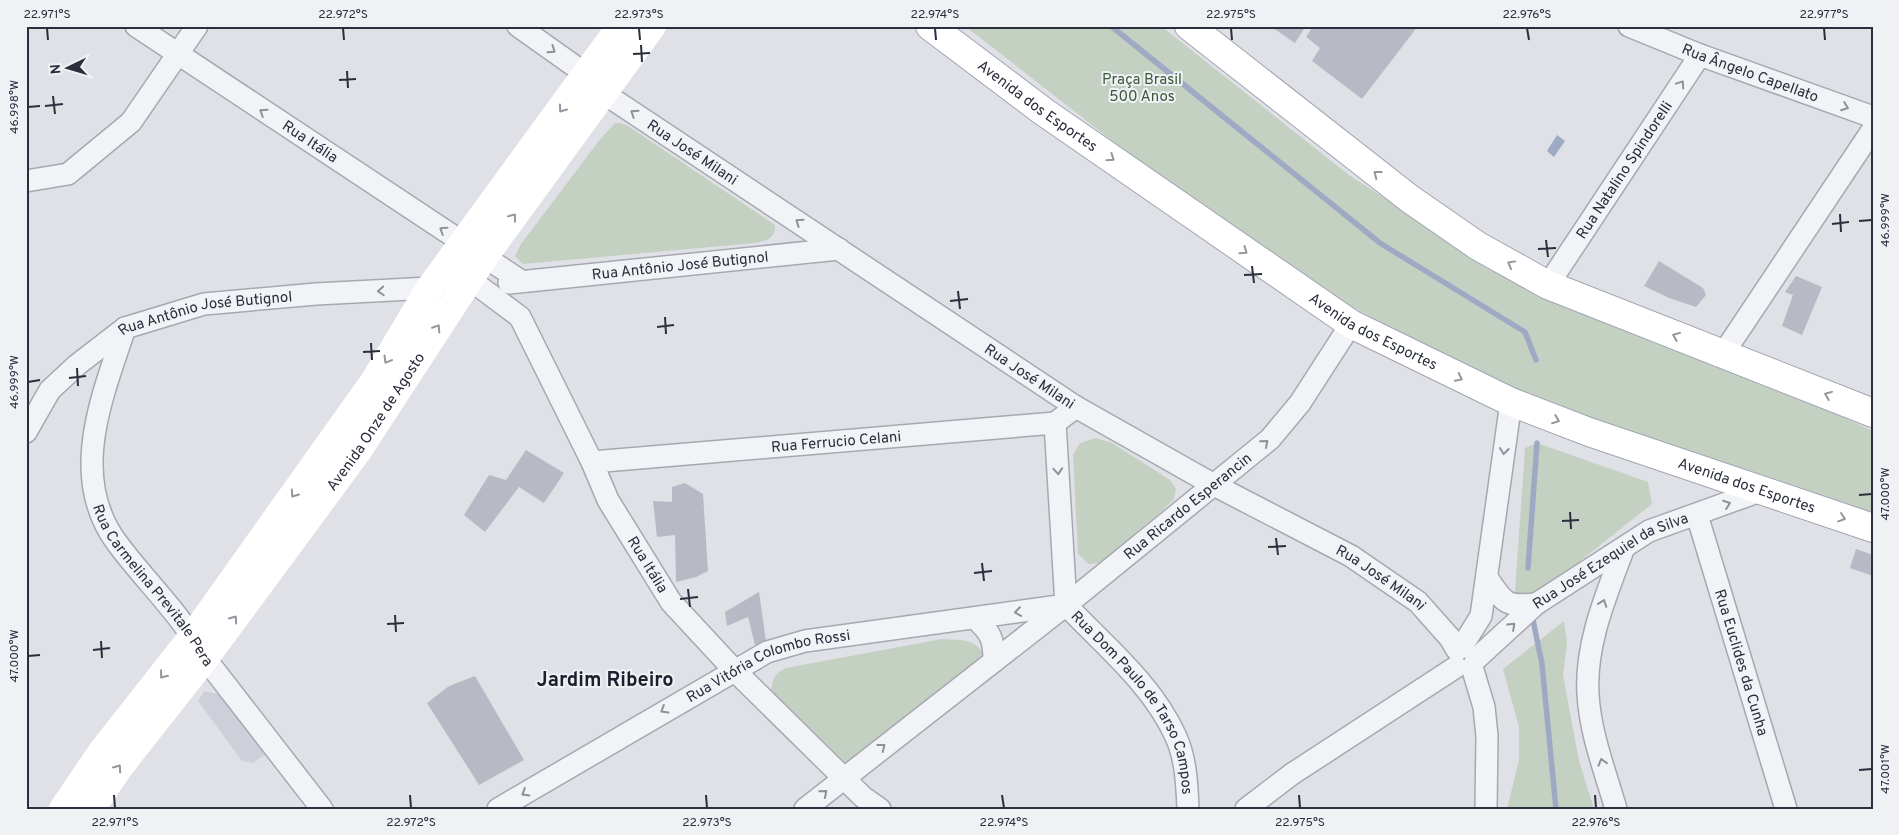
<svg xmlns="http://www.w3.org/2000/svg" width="1899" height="835" viewBox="0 0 1899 835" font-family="Overpass,sans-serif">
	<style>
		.built { fill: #ced0d9 }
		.green { fill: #c3d0c2 }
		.water { fill: #9eaac4 }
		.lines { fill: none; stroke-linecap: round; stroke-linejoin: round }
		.stream { stroke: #9eaac4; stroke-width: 5.5 }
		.building { fill: #b7bac4 }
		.street-casing { stroke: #a6a8b1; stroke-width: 24 }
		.primary-casing { stroke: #a0a4b2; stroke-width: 30 }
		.street { stroke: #f2f3f6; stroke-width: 21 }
		.secondary { stroke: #fff; stroke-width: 28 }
		.primary { stroke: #fff; stroke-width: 28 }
		.oneway { stroke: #8e909a }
		.oneway2 { stroke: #94969e }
		.ticks { fill: none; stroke: #2a2e3d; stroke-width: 2 }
		.labels { text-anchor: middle; stroke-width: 4; stroke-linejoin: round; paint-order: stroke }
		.street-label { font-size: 15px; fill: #2a2e3d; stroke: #eff1f5 }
		.park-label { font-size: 15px; fill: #395838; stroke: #eff1f5 }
		.district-label { font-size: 20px; font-weight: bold; fill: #1c1f2e; stroke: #eff1f5 }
		.neatline { fill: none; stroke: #2a2e3d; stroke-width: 2 }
		.ticks-label { font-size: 12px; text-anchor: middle; fill: #2a2e3d }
	</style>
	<rect width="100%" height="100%" fill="#e0e1e7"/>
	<polygon class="built" points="204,691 218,694 266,754 253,763 242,761 198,701"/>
	<g class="green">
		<polygon points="965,26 1161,26 1349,175 1521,287 1772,385 1873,431 1873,518 1514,392 1269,263"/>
		<path d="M615,123H621L628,126L775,225C776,238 766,241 755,243L523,264L515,256L521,244L598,142Z"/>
		<polygon points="1096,438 1112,443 1170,480 1176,489 1174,499 1164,509 1099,563 1089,564 1078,554 1073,455 1080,443"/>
		<polygon points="1537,443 1648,482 1652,504 1565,573 1522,598 1515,592 1525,448"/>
		<polygon points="1564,621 1567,643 1563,675 1579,761 1594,809 1507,809 1519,760 1519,727 1503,669"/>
		<path d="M942,639C958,640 974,638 983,653L973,667L852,764L844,761L771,690C773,678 775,673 786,668Z"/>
	</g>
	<polygon class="water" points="1557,135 1565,141 1554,157 1547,151"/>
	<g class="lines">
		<g class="stream">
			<polyline points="1111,26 1380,243 1525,332 1536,360"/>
			<polyline points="1528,568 1537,443"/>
			<polyline points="1533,620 1542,664 1556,809"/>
		</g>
	</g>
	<g class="building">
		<polygon points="1270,26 1306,26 1295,43"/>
		<polygon points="1313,26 1418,26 1362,99 1312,61 1320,48 1306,37"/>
		<polygon points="1659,261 1703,288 1706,295 1696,307 1669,298 1644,286"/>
		<polygon points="1796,276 1822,287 1802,335 1782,326 1793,295 1785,292"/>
		<polygon points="526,450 564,473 544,503 519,487 485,532 464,515 489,475 506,480"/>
		<polygon points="685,483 703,494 708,571 696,577 676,582 675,535 657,537 653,501 672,502 672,487"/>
		<polygon points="1856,549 1873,555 1873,576 1850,568"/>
		<polygon points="759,592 766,641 755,645 748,617 727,626 725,612"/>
		<polygon points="475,676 524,760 479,785 427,703 449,686"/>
	</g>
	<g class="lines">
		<defs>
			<g id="street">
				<path id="s1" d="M136,26L521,281"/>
				<polyline points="518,26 587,75"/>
				<path id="s2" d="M1629,26L1700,55L1873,117"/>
				<path id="s3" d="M605,94L1076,407L1214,485L1351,556L1418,602L1450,638L1457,650"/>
				<polyline points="26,181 68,174 131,122 197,26"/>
				<path id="s4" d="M509,283L839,249"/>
				<path id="s5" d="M1548,285L1700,55"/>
				<path id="s6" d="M480,287L520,317L592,462L608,500L671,602L734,670L863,797L880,809"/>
				<path id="s7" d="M125,328C102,397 68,477 117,543C146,582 182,615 205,658L322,809"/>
				<polyline points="1723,354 1873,129"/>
				<path id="s8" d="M1055,423L1066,605C1105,646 1153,685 1176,737C1186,759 1187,785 1188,809"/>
				<path id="s9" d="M26,432L50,390L77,365L125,328L204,304L316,294L430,288"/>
				<path id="s10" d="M592,462L1055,423L1076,407"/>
				<path id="s11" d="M1697,515L1786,809"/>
				<path d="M1488,579C1504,603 1506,607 1536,604"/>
				<path d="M975,618C991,633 994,639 994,661"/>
				<polyline points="1461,648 1481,616 1511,402"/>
				<path id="s12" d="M1476,659L1536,604L1649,531L1763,490"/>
				<polyline points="1472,667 1484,707 1487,736 1486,809"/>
				<path id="s13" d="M498,809L767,652L805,641L1066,605"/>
				<path id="s14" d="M805,809L1066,605L1270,439L1300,403L1351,324"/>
				<polyline points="1246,809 1292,774 1456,667"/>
				<path d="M1616,809C1605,771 1590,733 1588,694C1585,644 1606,596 1623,550"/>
			</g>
			<g id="primary">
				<path id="s16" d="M930,26L1044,112L1351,324L1511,402L1589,432L1873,528"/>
				<polyline points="1189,26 1410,199 1478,246 1548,285 1873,413"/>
			</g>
		</defs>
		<use href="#street" class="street-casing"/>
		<use href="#primary" class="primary-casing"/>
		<use href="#street" class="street"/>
		<g class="secondary">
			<polyline points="63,809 101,753 193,636 375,380 430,288 621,26"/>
			<path id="s15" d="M91,809L120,766L205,658L357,452L484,257L652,26"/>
		</g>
		<use href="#primary" class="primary"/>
	</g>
	<defs><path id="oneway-chevron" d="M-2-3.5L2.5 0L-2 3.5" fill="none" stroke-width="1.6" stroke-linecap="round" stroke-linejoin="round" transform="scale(1.25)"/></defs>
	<g class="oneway">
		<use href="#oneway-chevron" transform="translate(552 50) rotate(35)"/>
		<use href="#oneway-chevron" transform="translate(1681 84) rotate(-56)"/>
		<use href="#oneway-chevron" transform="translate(1845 107) rotate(20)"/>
		<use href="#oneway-chevron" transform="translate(263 112) rotate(-147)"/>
		<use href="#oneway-chevron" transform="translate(634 113) rotate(-146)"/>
		<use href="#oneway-chevron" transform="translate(799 222) rotate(-146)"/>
		<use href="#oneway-chevron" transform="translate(443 230) rotate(-147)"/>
		<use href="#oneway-chevron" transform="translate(381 291) rotate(177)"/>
		<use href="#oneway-chevron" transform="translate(1265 443) rotate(-41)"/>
		<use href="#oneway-chevron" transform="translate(1504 451) rotate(97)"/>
		<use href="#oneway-chevron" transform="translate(1058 471) rotate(86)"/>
		<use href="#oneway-chevron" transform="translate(1727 504) rotate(-20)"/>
		<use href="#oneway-chevron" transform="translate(1603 603) rotate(-70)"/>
		<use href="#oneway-chevron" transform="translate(1018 612) rotate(172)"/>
		<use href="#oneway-chevron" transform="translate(1512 626) rotate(-43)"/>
		<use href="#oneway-chevron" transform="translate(664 710) rotate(149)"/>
		<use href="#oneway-chevron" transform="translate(882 747) rotate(-38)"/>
		<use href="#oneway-chevron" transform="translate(1602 762) rotate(-107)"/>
		<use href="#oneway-chevron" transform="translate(525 793) rotate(149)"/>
		<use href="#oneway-chevron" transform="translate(824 793) rotate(-40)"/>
	</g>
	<g class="oneway2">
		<use href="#oneway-chevron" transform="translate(562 109) rotate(126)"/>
		<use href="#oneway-chevron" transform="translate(1111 158) rotate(35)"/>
		<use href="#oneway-chevron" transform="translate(1377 174) rotate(-142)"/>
		<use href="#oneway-chevron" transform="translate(513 217) rotate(-53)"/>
		<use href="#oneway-chevron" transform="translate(1244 251) rotate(35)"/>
		<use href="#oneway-chevron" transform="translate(1511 264) rotate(-151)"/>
		<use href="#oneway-chevron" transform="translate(437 328) rotate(-57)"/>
		<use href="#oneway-chevron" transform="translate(1676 336) rotate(-158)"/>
		<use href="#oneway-chevron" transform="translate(387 360) rotate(121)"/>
		<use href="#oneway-chevron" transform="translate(1459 378) rotate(26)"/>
		<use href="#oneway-chevron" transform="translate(1828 395) rotate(-158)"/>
		<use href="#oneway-chevron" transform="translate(1556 420) rotate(21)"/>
		<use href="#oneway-chevron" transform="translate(294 494) rotate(125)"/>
		<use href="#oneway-chevron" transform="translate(1842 518) rotate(19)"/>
		<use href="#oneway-chevron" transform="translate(234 619) rotate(-54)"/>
		<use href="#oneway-chevron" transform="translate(163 675) rotate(128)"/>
		<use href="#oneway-chevron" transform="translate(118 768) rotate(-55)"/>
	</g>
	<path class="ticks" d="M47,28L48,40M343,28L344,40M639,28L640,40M935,28L936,40M1231,28L1232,40M1527,28L1529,40M1824,28L1825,40M641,45L642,62M633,54L650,53M347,71L348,88M339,80L356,79M53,96L55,114M45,106L63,104M28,107L40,106M1840,214L1841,232M1859,221L1872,220M1832,224L1849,222M1546,240L1548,257M1538,249L1556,248M1252,266L1254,283M1244,275L1262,274M958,291L960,309M950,301L968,299M665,317L666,334M657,327L674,325M371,343L372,360M363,352L380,351M77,368L78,386M69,378L86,376M28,382L40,380M1859,495L1872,494M1570,512L1571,529M1562,521L1579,520M1276,538L1278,555M1268,547L1286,546M982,563L984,581M974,573L992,571M688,589L690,607M680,599L698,597M395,615L396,632M387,624L404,623M101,641L102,658M93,650L110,648M28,656L40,655M1859,770L1872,769M114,795L115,808M410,795L411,808M706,795L707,808M1002,795L1004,808M1299,795L1300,808M1595,795L1596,808"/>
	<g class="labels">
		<g class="street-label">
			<text dy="5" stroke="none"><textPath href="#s2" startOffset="130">Rua Ângelo Capellato</textPath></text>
			<text dy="5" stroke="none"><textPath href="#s16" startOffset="134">Avenida dos Esportes</textPath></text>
			<text dy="5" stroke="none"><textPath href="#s1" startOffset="209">Rua Itália</textPath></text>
			<text dy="5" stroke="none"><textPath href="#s3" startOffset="105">Rua José Milani</textPath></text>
			<text dy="5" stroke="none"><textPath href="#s5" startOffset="138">Rua Natalino Spindorelli</textPath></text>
			<text dy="5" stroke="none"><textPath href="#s4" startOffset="172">Rua Antônio José Butignol</textPath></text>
			<text dy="5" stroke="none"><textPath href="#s9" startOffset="228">Rua Antônio José Butignol</textPath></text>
			<text dy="5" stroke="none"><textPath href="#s16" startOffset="539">Avenida dos Esportes</textPath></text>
			<text dy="5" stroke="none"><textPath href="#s3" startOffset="510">Rua José Milani</textPath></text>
			<text dy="5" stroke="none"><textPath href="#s15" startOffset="481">Avenida Onze de Agosto</textPath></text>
			<text dy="5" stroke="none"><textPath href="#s10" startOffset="245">Rua Ferrucio Celani</textPath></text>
			<text dy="5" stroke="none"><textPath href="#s16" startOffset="944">Avenida dos Esportes</textPath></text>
			<text dy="5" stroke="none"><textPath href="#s14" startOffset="488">Rua Ricardo Esperancin</textPath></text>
			<text dy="5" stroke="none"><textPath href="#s12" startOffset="168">Rua José Ezequiel da Silva</textPath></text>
			<text dy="5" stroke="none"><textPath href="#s6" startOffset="329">Rua Itália</textPath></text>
			<text dy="5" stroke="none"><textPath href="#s3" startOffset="915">Rua José Milani</textPath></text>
			<text dy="5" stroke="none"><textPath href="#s7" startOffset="280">Rua Carmelina Previtale Pera</textPath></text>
			<text dy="5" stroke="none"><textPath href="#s11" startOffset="154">Rua Euclides da Cunha</textPath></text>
			<text dy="5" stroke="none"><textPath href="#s13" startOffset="308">Rua Vitória Colombo Rossi</textPath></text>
			<text dy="5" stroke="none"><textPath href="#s8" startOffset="304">Rua Dom Paulo de Tarso Campos</textPath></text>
		</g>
		<g class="park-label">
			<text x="1142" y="84">Praça Brasil<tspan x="1142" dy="17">500 Anos</tspan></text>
		</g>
		<g class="district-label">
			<text x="605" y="686">Jardim Ribeiro</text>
		</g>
	</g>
	<rect width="1899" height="835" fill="none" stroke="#eff1f5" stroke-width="55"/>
	<g transform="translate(68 68) rotate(265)" stroke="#eff1f5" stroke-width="4" paint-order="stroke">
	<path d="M0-4L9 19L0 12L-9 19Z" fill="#2a2e3d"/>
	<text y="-8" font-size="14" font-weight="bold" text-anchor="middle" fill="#2a2e3d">N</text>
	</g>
	<rect x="28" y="28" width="1844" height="780" class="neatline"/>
	<g class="ticks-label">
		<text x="47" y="18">22.971°S</text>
		<text x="343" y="18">22.972°S</text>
		<text x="639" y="18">22.973°S</text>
		<text x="935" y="18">22.974°S</text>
		<text x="1231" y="18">22.975°S</text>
		<text x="1527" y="18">22.976°S</text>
		<text x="1824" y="18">22.977°S</text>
		<text transform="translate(14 107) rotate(-90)" y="4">46.998°W</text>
		<text transform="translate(1885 220) rotate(-90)" y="4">46.999°W</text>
		<text transform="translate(14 382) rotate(-90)" y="4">46.999°W</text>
		<text transform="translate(1885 494) rotate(-90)" y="4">47.000°W</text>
		<text transform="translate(14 656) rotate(-90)" y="4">47.000°W</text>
		<text transform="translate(1885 769) rotate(-90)" y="4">47.001°W</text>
		<text x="115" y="826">22.971°S</text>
		<text x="411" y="826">22.972°S</text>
		<text x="707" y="826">22.973°S</text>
		<text x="1004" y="826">22.974°S</text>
		<text x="1300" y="826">22.975°S</text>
		<text x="1596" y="826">22.976°S</text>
	</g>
</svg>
